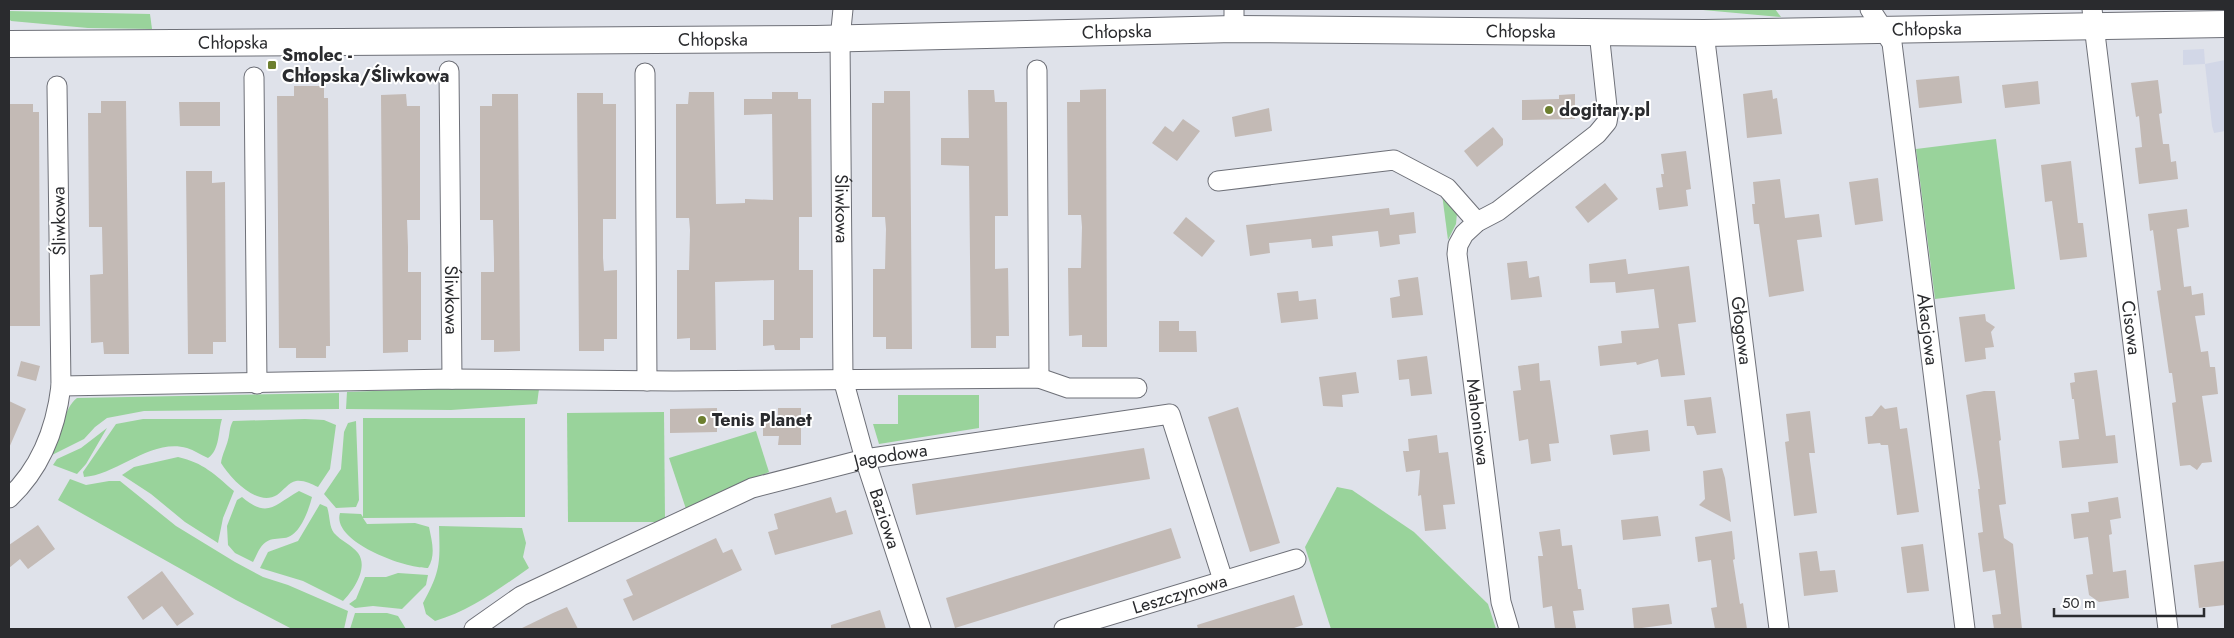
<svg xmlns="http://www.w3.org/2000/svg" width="2234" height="638" viewBox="0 0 2234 638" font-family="Jost,sans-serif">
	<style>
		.built { fill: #d2d7e7 }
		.green { fill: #99d39b }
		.building { fill: #c3bab5 }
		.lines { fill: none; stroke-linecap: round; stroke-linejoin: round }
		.street-casing { stroke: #6e7078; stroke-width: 21 }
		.secondary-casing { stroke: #6e7078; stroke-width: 28 }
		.street { stroke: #fff; stroke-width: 19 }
		.secondary { stroke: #fff; stroke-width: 26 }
		.poi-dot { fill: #6d7f2f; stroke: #fff; stroke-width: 2 }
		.labels { text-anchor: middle; stroke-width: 4; stroke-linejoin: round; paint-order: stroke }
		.street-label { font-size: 18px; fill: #2a2b2e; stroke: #fff }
		.poi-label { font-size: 18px; font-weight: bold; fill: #2a2b2e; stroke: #fff; text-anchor: start }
	</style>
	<rect width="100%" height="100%" fill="#dfe2ea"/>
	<polygon class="built" points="2204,49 2205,64 2225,60 2225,131 2214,133 2212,126 2205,64 2183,65 2183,50"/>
	<g class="green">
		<polygon points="1692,9 1775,9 1781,17"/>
		<polygon points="9,11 150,14 152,29 88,28 11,21 9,19"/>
		<polygon points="1996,139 2015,289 1935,299 1916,149"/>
		<polygon points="1442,194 1457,213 1456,224 1448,240"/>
		<polygon points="428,389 539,389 537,404 451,410 346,409 347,392"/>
		<path d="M339,393V409L144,411L107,418L95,427L84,439L52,455C59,439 64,407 77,398Z"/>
		<polygon points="898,395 979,395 979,428 879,444 873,424 898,424"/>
		<polygon points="664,412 665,519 660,522 568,522 567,413"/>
		<path d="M363,418H525V517L363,518L367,524L415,523L429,527C432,542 436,555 428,568C406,569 331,542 340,513L361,514L363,517Z"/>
		<path d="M143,419H222C218,431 220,450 208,458C201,455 194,450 187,448C151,438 117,475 84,477L83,472L116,424Z"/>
		<path d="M305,419L324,420L336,425L330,469L318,487C311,484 304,480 296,481C289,482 283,491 277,495C257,507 231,479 221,463C222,455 226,448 228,440C230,433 229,428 233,421Z"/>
		<polygon points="356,421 359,500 356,507 336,508 324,494 341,469 344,432 348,423"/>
		<polygon points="107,428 86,464 77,474 53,465 57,459 81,448"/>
		<polygon points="756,431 769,472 686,509 669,458"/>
		<path d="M178,457C204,463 214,474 234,491L223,518L218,543L185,522L151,494L122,475L134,467Z"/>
		<polygon points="70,479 86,485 109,481 120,481 176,526 235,562 263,577 288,585 348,611 344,629 292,629 236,600 58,500"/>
		<polygon points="1337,487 1352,490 1414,532 1488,604 1496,629 1331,629 1305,547"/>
		<path d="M299,491L312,497C309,509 300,537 284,538C277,539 272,538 266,542C259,547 257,555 253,562L235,553L228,545L227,526L237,500L242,497C268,519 274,505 299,491Z"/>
		<path d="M320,504L327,507C330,515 329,527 334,533C341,541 352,545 358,553C369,568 353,591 343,601L303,581L260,568L268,552L298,541Z"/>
		<path d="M439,526L522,528L526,543L523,557L529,568C499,589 470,611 435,621L426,614L423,603C441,570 440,563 439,526Z"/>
		<polygon points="398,573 428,575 426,585 402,609 373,606 355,608 349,604 356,599 365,577 386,577"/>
		<polygon points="355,613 387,613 398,616 406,629 350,629"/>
	</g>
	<g class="building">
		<polygon points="1959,76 1962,103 1919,108 1916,80"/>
		<polygon points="2158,80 2162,113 2159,114 2163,144 2169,144 2171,162 2176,161 2178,179 2139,184 2135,148 2142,147 2139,116 2136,117 2131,83"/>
		<polygon points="2038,81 2040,104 2005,108 2002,85"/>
		<polygon points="294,86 324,86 324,98 328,98 330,346 326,346 326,358 296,358 296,348 279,348 277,96 294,96"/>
		<polygon points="1106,89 1107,347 1082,347 1082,335 1069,336 1068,268 1081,268 1082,227 1081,215 1068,215 1067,102 1080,102 1080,90"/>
		<polygon points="968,90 994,90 995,102 1007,102 1008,216 995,216 995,269 1008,268 1009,336 996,336 996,348 971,348 969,166 941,165 941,138 969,138"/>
		<polygon points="1772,90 1773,99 1777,98 1782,134 1747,138 1743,94"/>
		<polygon points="884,91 910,91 912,349 886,349 886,337 873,337 873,269 885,269 886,229 885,217 872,217 872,103 884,103"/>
		<polygon points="689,92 714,92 716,204 745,203 745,199 773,200 772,114 744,115 744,99 772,99 772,92 798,92 798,99 811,99 812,217 799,217 799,270 813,270 813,338 800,338 800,350 775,350 774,345 763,346 763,320 774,320 774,280 715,282 716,350 690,350 690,338 677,339 677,270 689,270 690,230 689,218 676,218 676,104 688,104"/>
		<polygon points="577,93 603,93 603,104 616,104 616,219 603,219 603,258 604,271 617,270 617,339 604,339 604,351 579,351"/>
		<polygon points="406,94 407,106 420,106 420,220 407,220 408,247 408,272 421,272 421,340 408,340 408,352 383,353 381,95"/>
		<polygon points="492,94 518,94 520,351 494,352 494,340 481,340 481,272 494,272 494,260 493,220 480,220 480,106 492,106"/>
		<polygon points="1575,94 1575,119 1522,120 1522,100 1559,99 1559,95"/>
		<polygon points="101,101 126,101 129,354 104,354 103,342 91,343 90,275 103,274 102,227 89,227 88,113 101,113"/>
		<polygon points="179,102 220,102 220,126 180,126"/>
		<polygon points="9,104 33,104 33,112 39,112 40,326 9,326"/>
		<polygon points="1269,108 1272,131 1235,137 1232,117"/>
		<polygon points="1183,119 1200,131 1177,161 1152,143 1165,126 1173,132"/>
		<polygon points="1493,127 1503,139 1503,145 1477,167 1464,151"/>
		<polygon points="1686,151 1691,189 1686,190 1688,206 1659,210 1656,188 1663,187 1661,174 1664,174 1661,154"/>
		<polygon points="2071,161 2078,223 2083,223 2087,257 2060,260 2052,201 2045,202 2041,165"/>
		<polygon points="186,171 212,171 212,183 225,182 226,342 213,342 213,354 188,354"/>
		<polygon points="1878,178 1883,221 1855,225 1849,182"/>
		<polygon points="1780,179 1785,218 1819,214 1822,237 1797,240 1804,291 1769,297 1759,224 1754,224 1752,204 1755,204 1753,182"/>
		<polygon points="1605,183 1618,199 1588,223 1575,207"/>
		<polygon points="1389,208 1390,215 1414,212 1416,233 1399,235 1400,244 1380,247 1378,231 1332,236 1333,246 1312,248 1311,239 1269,243 1270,253 1250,256 1246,225"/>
		<polygon points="2187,209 2189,227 2177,229 2184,287 2191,286 2192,295 2203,293 2205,315 2195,316 2201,352 2208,351 2210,367 2215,367 2218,394 2202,396 2212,462 2202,463 2197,470 2190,465 2180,466 2172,403 2176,402 2172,373 2169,373 2157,291 2161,290 2153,230 2150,231 2148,214"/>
		<polygon points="1186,217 1215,241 1202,257 1173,233"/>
		<polygon points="1626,259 1628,274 1689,266 1696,322 1678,324 1685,375 1661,377 1658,359 1637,365 1636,362 1600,366 1598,346 1622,343 1621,331 1659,328 1654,289 1616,293 1615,282 1590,283 1589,264"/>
		<polygon points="1527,261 1529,278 1539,276 1542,297 1511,300 1507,263"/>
		<polygon points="1418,277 1423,315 1392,318 1390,298 1400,296 1398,280"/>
		<polygon points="1298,291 1299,301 1316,299 1318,319 1281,323 1277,293"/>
		<polygon points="1985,314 1986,321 1995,327 1991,332 1994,347 1985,348 1986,359 1965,362 1959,317"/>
		<polygon points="1159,321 1179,321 1179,331 1196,331 1197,352 1159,352"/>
		<polygon points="1427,356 1432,394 1411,396 1409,379 1399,380 1397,360"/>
		<polygon points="21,361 40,366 36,381 17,376"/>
		<polygon points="1539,363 1540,381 1550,380 1559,443 1549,444 1551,461 1531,464 1528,439 1519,441 1513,391 1521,390 1518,366"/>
		<polygon points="2097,370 2106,436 2115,435 2118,463 2062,468 2059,441 2079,439 2074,399 2072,399 2070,383 2075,382 2074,373"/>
		<polygon points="1356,372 1359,393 1342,395 1343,407 1323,406 1319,377"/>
		<polygon points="1984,391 1995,391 2001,440 1999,441 2006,504 1999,505 2004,538 2013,544 2022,629 1994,629 1992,615 2001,614 1995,570 1983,572 1978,533 1983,532 1978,489 1980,489 1966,395"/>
		<polygon points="1711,397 1716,433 1697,435 1694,426 1687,426 1684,400"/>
		<polygon points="9,401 26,409 9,448"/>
		<polygon points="1881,405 1885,409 1897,407 1900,429 1907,428 1919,512 1897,515 1888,445 1881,445 1880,443 1868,444 1865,417 1872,416"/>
		<polygon points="1238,407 1280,543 1250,552 1208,417"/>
		<polygon points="717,408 717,432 670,433 670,409"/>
		<polygon points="778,408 801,408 801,445 778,445 779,436 763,436 763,417 778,416"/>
		<polygon points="1810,411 1815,453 1809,453 1817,513 1794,516 1785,442 1789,441 1786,414"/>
		<polygon points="1648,430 1650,451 1613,455 1610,435"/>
		<polygon points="1437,435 1439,453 1448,452 1455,504 1443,505 1446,529 1425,531 1421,495 1418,496 1420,470 1406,472 1403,451 1409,451 1408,439"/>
		<polygon points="1144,448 1150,479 916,515 912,484"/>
		<polygon points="1722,468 1725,478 1731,522 1699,505 1705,499 1703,471"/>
		<polygon points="831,497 836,513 846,510 853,534 775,555 768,532 778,529 774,514"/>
		<polygon points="2118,497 2121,518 2110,520 2112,534 2109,535 2113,572 2126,570 2129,598 2099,602 2089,595 2086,575 2093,574 2088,537 2074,539 2071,514 2089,512 2088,502"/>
		<polygon points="1658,516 1661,536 1623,540 1621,520"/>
		<polygon points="38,525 55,549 28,569 20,559 9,568 9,545"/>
		<polygon points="1171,528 1181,558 955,628 946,598"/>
		<polygon points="1560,529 1562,546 1572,545 1578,589 1581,589 1584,610 1573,611 1576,628 1565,629 1555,629 1552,606 1543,608 1538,556 1543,556 1539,532"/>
		<polygon points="1732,531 1735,559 1733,560 1740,604 1743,603 1747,629 1715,629 1711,608 1717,607 1711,560 1698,562 1695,537"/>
		<polygon points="716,538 723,553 732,549 742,570 633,621 623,599 633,595 626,580"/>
		<polygon points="1923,544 1929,591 1907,593 1901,547"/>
		<polygon points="1817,551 1820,571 1835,570 1838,592 1804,596 1799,553"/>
		<polygon points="2225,561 2225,605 2199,608 2194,565"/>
		<polygon points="162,571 194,614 177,626 162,606 143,620 127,597"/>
		<polygon points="1294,595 1303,625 1291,629 1198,629 1197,625"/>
		<polygon points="1669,604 1672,624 1634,629 1632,608"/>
		<polygon points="567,607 578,629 520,629 553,613"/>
		<polygon points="880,610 886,629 831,629 831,625"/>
	</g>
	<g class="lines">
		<defs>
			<g id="street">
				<path id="s1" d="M843,9L840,39L843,379L865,459L921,629"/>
				<path id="s2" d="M1870,9L1892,43L1965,629"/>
				<path id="s3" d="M2092,9L2168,629"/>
				<polyline points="1234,29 1234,9"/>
				<path id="s4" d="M1704,33L1779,629"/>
				<polyline points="1037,70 1039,378"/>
				<path id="s5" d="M449,71L452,379"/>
				<polyline points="645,73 647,381"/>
				<polyline points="254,77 257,384"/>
				<polyline points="1218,181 1394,160 1447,188 1477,222"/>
				<polyline points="61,386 452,379 674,381 1039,378 1068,388 1137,388"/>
				<path d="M9,498C41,468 56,428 61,386L57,86"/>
				<path id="s6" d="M474,629L521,596L752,488L865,459L1170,414L1223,580"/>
				<path id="s7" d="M1064,629L1296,559"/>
				<polyline points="1509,629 1501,602 1457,254 1458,245 1464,234 1477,222 1498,211 1597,134 1607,122 1608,116 1599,32"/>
			</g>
			<g id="secondary">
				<path id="s8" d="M9,44L816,39L1234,29L1704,33L2225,24"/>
			</g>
		</defs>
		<use href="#street" class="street-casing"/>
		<use href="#secondary" class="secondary-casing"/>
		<use href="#street" class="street"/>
		<use href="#secondary" class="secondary"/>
	</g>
	<g class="poi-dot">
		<rect x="267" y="60" width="10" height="10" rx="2.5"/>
		<circle cx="1549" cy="110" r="5"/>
		<circle cx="702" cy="420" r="5"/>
	</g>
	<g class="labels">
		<g class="street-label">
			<text dy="6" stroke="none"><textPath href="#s8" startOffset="1918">Chłopska</textPath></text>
			<text dy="6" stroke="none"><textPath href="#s8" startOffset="1108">Chłopska</textPath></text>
			<text dy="6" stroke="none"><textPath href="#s8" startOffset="1512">Chłopska</textPath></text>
			<text dy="6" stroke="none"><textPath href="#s8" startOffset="704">Chłopska</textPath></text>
			<text dy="6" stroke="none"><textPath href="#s8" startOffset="224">Chłopska</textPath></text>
			<text dy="6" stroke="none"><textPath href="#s1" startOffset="200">Śliwkowa</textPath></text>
			<text transform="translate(59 221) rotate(-91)" y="6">Śliwkowa</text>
			<text dy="6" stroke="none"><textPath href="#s5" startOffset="229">Śliwkowa</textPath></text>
			<text dy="6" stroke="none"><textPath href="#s3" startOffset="321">Cisowa</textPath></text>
			<text dy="6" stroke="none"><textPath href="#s2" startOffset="329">Akacjowa</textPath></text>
			<text dy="6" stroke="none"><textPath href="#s4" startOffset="300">Głogowa</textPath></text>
			<text transform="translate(1478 422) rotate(83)" y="6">Mahoniowa</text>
			<text dy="6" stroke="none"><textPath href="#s6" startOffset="455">Jagodowa</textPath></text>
			<text dy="6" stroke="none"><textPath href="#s1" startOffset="516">Baziowa</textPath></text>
			<text dy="6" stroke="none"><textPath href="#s7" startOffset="121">Leszczynowa</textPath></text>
		</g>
		<g class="poi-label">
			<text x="282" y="61">Smolec -<tspan x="282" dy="21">Chłopska/Śliwkowa</tspan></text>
			<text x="1559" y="116">dogitary.pl</text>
			<text x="712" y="426">Tenis Planet</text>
		</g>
	</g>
	<rect width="2234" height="638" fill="none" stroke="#2a2b2e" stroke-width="20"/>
	<path d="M2054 608v8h150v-8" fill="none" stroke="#2a2b2e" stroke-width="2.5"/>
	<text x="2062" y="608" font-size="15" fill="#2a2b2e" stroke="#ffffff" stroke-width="4" paint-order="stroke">50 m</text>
</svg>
